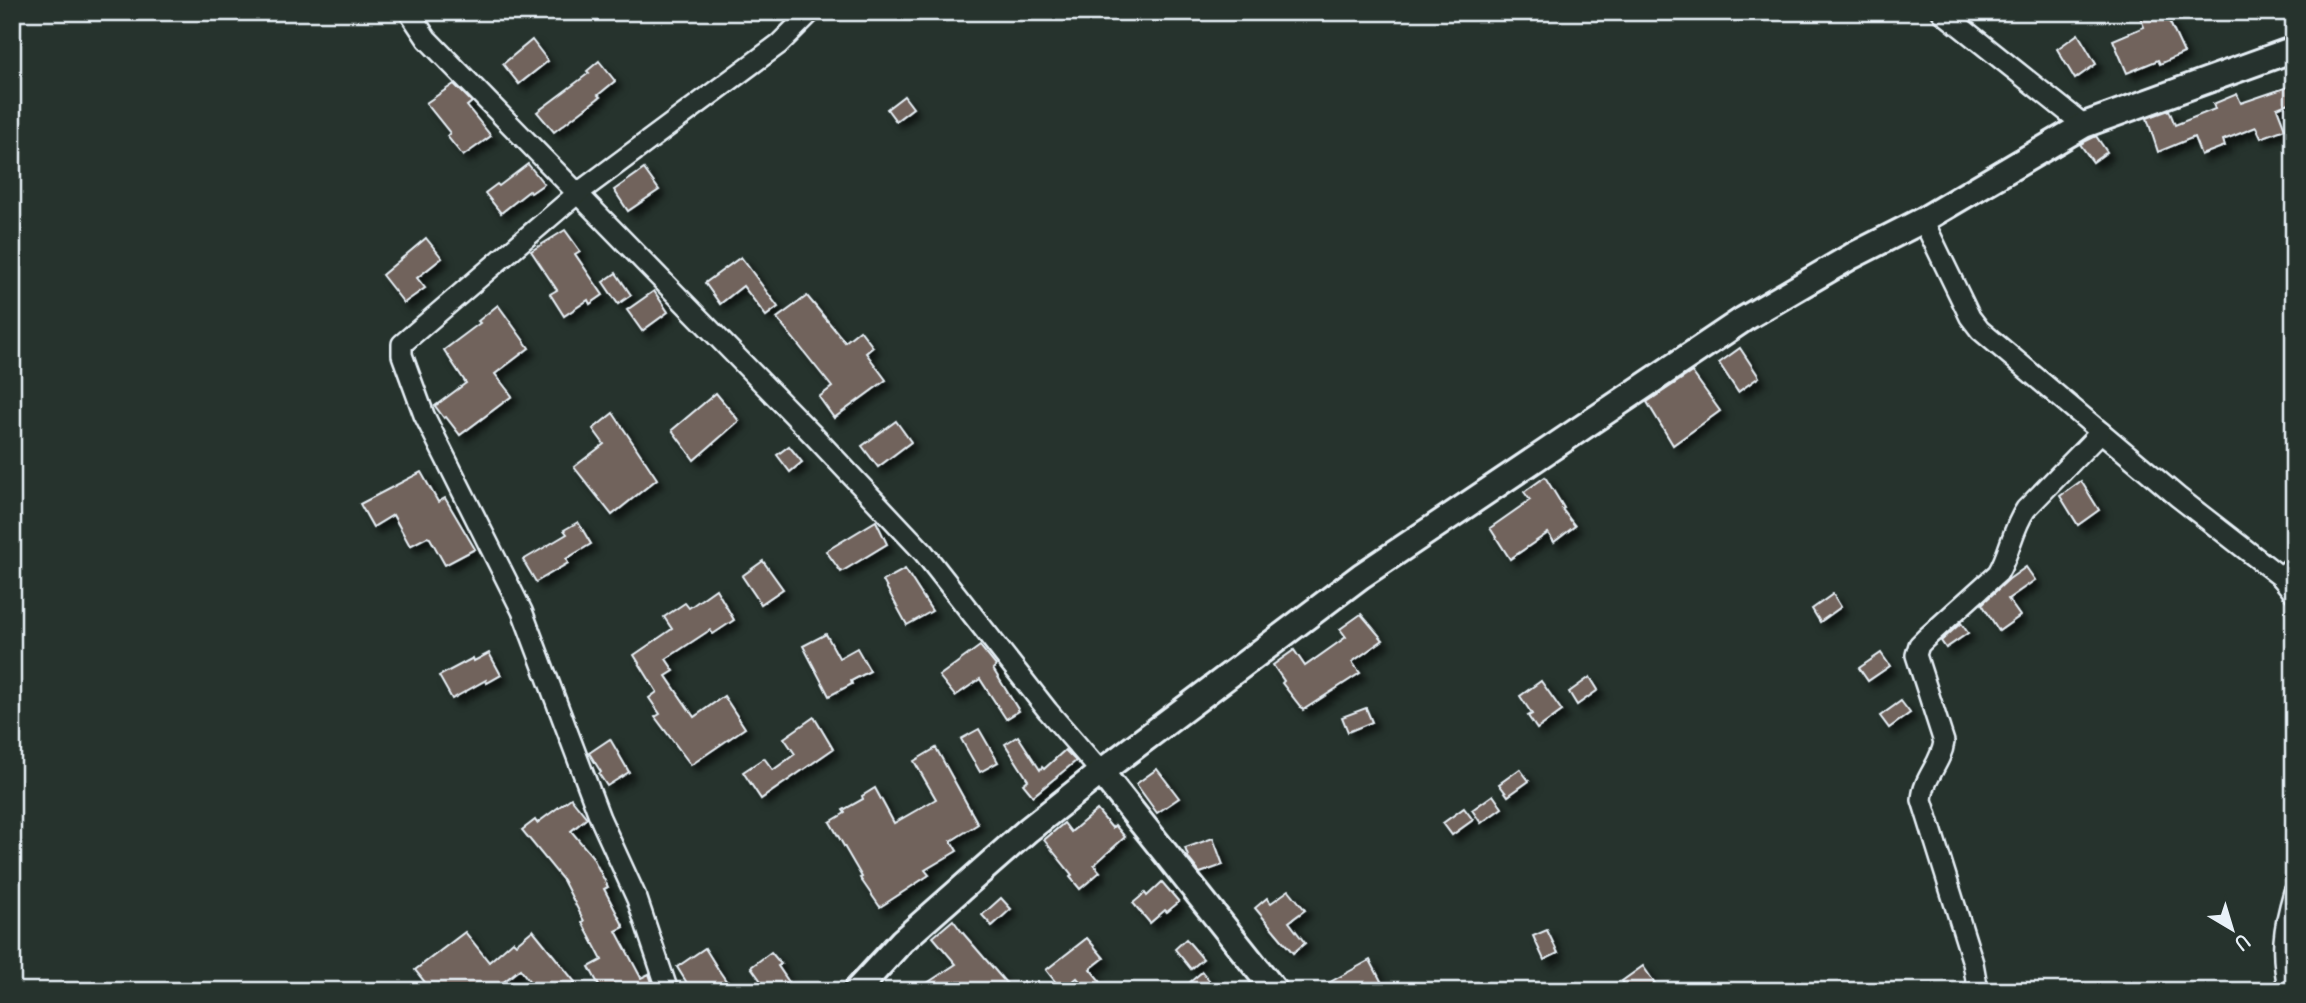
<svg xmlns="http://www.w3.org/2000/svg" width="2306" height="1003" viewBox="0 0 2306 1003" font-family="Delius,sans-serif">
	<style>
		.building { fill: #71645c; stroke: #e8f1f8; stroke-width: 2; filter: url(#shadow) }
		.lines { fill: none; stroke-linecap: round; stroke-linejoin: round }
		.minor-casing { stroke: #e8f1f8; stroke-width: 24 }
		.tertiary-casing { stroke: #e8f1f8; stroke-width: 30 }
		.minor { stroke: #26332d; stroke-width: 19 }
		.tertiary { stroke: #26332d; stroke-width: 24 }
	</style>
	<defs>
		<filter id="shadow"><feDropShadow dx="6" dy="6" stdDeviation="3.5" flood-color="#0009"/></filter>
	</defs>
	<rect width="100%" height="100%" fill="#26332d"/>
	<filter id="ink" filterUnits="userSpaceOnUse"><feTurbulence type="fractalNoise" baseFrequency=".0143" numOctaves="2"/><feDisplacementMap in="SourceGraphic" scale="14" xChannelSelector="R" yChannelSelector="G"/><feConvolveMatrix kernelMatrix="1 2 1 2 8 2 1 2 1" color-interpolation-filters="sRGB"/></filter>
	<g filter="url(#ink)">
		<g class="building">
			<polygon points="2138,12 2165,12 2184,53 2160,64 2158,60 2127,73 2113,40 2144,27"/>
			<polygon points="2078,34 2096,64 2075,79 2057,49"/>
			<polygon points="532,40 548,61 519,84 503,64"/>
			<polygon points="599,61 615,81 598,95 600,97 554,132 537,112 589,73 587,71"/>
			<polygon points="454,84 472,102 467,106 491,136 463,156 447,136 450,133 426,103"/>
			<polygon points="2294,85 2294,101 2277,108 2285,129 2261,138 2256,127 2223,140 2225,146 2201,155 2194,137 2158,152 2147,118 2169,110 2175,125 2215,109 2213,104 2237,94 2241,103"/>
			<polygon points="904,96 913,108 896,121 887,109"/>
			<polygon points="2096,136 2107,152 2093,162 2080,144"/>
			<polygon points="528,164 544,184 531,193 529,191 501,213 485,193 497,184 499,186"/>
			<polygon points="644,169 659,190 628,211 614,190"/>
			<polygon points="565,230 580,251 575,254 603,295 590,304 588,300 564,316 550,294 557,290 531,251"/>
			<polygon points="426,238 442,258 417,278 425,288 404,303 382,275"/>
			<polygon points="741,257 778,307 766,316 743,286 720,304 705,283"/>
			<polygon points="616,273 631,295 618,304 603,282"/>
			<polygon points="654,291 668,312 642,331 627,310"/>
			<polygon points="807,296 845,342 860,330 873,347 866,353 886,380 834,418 819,397 832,387 777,318"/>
			<polygon points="498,305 529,348 495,374 512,396 460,435 446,417 444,418 435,406 466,383 444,350 480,323 478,321"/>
			<polygon points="1740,348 1759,377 1738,392 1719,363"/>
			<polygon points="1692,372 1720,411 1673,445 1647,402"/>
			<polygon points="716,393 739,421 694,460 672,430"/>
			<polygon points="613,413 657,479 612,515 574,467 604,444 593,429"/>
			<polygon points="896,421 911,442 878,467 862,446"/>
			<polygon points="789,446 802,462 790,472 777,455"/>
			<polygon points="421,472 438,502 445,498 475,549 445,565 430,538 427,537 410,546 393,515 373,527 360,504"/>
			<polygon points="1545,477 1564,508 1562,509 1575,526 1554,542 1548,533 1510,559 1490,528 1530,500 1524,492"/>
			<polygon points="2081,481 2099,510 2078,525 2060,496"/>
			<polygon points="876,521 887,544 841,572 826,551"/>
			<polygon points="578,522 591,544 566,559 568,563 536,582 523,560 567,534 564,530"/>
			<polygon points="763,561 783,589 761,604 742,576"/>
			<polygon points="2026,567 2035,580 2008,599 2020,616 1999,631 1982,604 2009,579"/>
			<polygon points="905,569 932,611 907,625 883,581"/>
			<polygon points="716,589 734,620 713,634 710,630 666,659 674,671 666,676 694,717 724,696 745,728 691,765 655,717 660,714 649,698 657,692 634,655 672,629 664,617 685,603 689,608"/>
			<polygon points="1833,594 1841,607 1820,622 1812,609"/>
			<polygon points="1361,614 1383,640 1352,662 1360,673 1303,710 1282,683 1284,681 1273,665 1294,650 1305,666 1346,637 1340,629"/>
			<polygon points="1961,623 1968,633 1946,648 1941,641"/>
			<polygon points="826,634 839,658 857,648 870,671 851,681 852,684 829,696 803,646"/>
			<polygon points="980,646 996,666 993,669 1019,711 1006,719 980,679 955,696 939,676"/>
			<polygon points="489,653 501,675 487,683 486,680 452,699 439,676 473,658 474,661"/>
			<polygon points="1881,653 1890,666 1868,681 1859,668"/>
			<polygon points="1590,677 1598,690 1577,705 1569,692"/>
			<polygon points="1541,681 1562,711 1537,729 1528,716 1532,714 1520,696"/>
			<polygon points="1901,701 1910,713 1889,728 1880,716"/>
			<polygon points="1366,708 1372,722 1348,732 1342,717"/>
			<polygon points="814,717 833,749 761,799 743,772 764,758 773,770 795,754 784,738"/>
			<polygon points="979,729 998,762 980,772 961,739"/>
			<polygon points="1018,736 1040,770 1042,767 1044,769 1065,750 1076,761 1033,796 1023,784 1028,780 1005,744"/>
			<polygon points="610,739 629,772 607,786 599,774 601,772 589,753"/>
			<polygon points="936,748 978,824 951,841 957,851 925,870 929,875 880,907 860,878 862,877 830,822 845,813 843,810 863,799 862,796 875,788 894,823 936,799 914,761"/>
			<polygon points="1157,769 1179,798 1157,813 1136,784"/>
			<polygon points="1520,769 1529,781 1508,796 1499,784"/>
			<polygon points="1493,795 1502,808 1481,823 1472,810"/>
			<polygon points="571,798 587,818 571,831 592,856 608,887 604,889 624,927 616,931 641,978 649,974 655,991 602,991 589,967 602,960 582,922 584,921 563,880 522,830 535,820 537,823"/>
			<polygon points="1464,808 1473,820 1452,835 1443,823"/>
			<polygon points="1097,810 1112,828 1115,825 1125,837 1094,865 1100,872 1080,889 1070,877 1072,875 1044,840 1064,823 1071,832"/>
			<polygon points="1213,838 1223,865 1200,873 1189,859 1185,848"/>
			<polygon points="1162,882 1179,902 1167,912 1165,910 1150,923 1133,903 1145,893 1147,896"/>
			<polygon points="1289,890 1305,910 1289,922 1305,943 1293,953 1255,908 1267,898 1271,903"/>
			<polygon points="1001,898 1011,909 992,926 982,915"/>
			<polygon points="953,920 962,932 1013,991 915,991 956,964 933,937"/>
			<polygon points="533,930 575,982 564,991 537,991 520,969 492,991 432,991 415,970 465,932 489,962 513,941 516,944"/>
			<polygon points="1547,930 1558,953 1544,960 1533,936"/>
			<polygon points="1087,938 1104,958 1090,969 1108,991 1088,991 1077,978 1062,990 1046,970"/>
			<polygon points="1186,939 1203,959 1191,969 1175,949"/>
			<polygon points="705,948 718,969 733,991 692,991 677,967"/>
			<polygon points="771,952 781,964 778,966 795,991 768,991 751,967"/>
			<polygon points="1370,960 1382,983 1367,991 1314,991"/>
			<polygon points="1643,966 1660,991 1629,991 1622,981"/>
			<polygon points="1202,972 1218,991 1198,991 1190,982"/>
		</g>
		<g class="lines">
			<defs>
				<g id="minor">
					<polyline points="409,12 427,39 814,436 924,553 1048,711 1101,772"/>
					<polyline points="1942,12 2084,125"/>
					<polyline points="1923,220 1970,317 1980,330 2178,497 2281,577 2294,593"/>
					<polyline points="2281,577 2294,565"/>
					<polyline points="668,991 637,899 600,818 522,611 424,415 402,355 402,344 578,193 779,44 811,12"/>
					<path d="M1978,991L1973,963L1922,800C1923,778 1941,764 1944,742L1916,655L1919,645L1926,638L1998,573C2010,553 2012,529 2026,509L2101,432"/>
					<path d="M2289,991C2280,953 2283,929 2294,892"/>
				</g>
				<g id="tertiary">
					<polyline points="1101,772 1275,991"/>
					<polyline points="856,991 902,941 1028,830 1101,772 1361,576 1744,319 1852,256 1923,220 2084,125 2294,49"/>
				</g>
			</defs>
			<use href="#minor" class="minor-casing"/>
			<use href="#tertiary" class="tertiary-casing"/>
			<use href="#minor" class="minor"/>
			<use href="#tertiary" class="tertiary"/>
		</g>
	</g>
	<rect width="2306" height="1003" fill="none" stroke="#26332d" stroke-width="42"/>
	<rect x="21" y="21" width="2264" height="961" fill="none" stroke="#e8f1f8" stroke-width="2.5" filter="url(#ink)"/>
	<g transform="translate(2232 929) rotate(142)" stroke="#26332d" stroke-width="5" paint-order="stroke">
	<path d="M0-5L12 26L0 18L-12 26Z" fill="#e8f1f8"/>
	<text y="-10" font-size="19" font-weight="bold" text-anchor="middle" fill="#e8f1f8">U</text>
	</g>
</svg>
